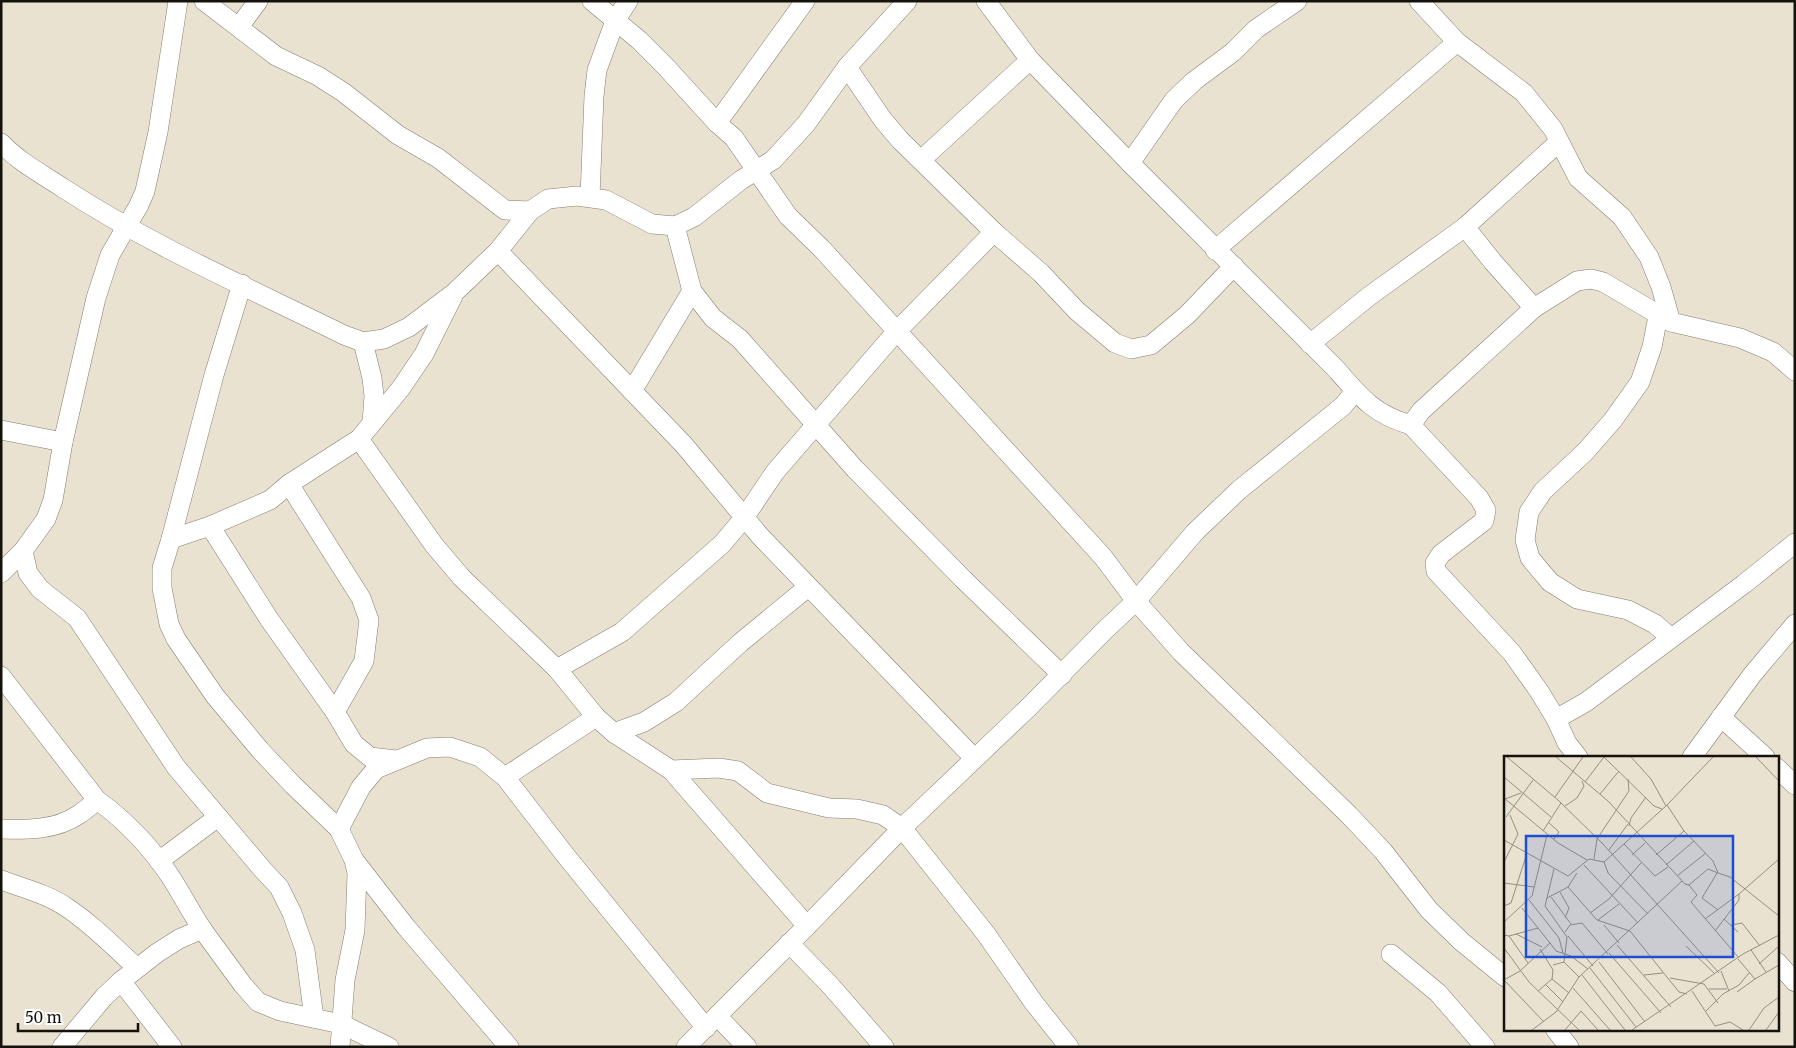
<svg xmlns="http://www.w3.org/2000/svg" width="1796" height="1048" viewBox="0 0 1796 1048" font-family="Merriweather,serif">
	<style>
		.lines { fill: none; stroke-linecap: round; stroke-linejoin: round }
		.minor-casing { stroke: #857e6e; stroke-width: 20 }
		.minor { stroke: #fff; stroke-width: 19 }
		.inset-road { fill: none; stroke: #958f82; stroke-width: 1 }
		.view { fill: #1d4ed8; fill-opacity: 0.15; stroke: #1d4ed8; stroke-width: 2.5 }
		.inset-edge { fill: none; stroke: #15120c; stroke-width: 2.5 }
	</style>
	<rect width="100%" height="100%" fill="#eae2d1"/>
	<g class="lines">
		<defs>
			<g id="minor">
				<polyline points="204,1 276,56 318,76 343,92 398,135 438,158 505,210 530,211"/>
				<polyline points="592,1 639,40 666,67 717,123 734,138 788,216 822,249 1103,557 1136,601 1181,652 1349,815 1383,851 1429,910 1462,942 1505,977"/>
				<path d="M986,1L1030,60L1130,163L1337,370C1361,398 1375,415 1411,425L1421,411L1534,308L1577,281L1591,279L1603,282L1671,322"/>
				<polyline points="1419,1 1457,42 1524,93 1553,129 1578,178 1622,217 1649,257 1661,287 1671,322 1740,338 1773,352 1795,371"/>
				<polyline points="239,27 258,1"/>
				<polyline points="847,67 883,120 900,140 994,232 1041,273 1077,311 1115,343 1131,349 1151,345 1187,315 1234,266"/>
				<polyline points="717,123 805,1"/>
				<path d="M1,143C19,162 42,174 63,188C152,246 249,288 344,335L363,342L384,339L409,327L454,293L498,251L530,211L548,199L577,196L606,200L652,224L675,226L694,217L741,180L773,160L806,124L847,67L907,1"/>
				<polyline points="921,160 1030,60"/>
				<polyline points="1130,163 1174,100 1194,81 1233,52 1256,29 1297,1"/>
				<polyline points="590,197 594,96 597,70 615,21 628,1"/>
				<polyline points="675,226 692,291 713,318 740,339 855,469 963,579 1062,675"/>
				<polyline points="1465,227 1493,262 1534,308"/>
				<polyline points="1215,250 1457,42"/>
				<polyline points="498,251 684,445 760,536 974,758"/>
				<polyline points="242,284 214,375 171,539 162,568 162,588 169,624 176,639 215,696 260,750 293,785 339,829 354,860 357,873 355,930 345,980 340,1047"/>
				<polyline points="1658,316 1652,347 1640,382 1613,420 1585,452 1543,491 1529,512 1525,540 1530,558 1550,582 1577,599 1628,610 1655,624 1671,638"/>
				<polyline points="363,342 372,378 374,396 372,423"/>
				<polyline points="1310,344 1368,297 1465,227 1559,142"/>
				<polyline points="632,391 692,291"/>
				<polyline points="1411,425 1479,498 1486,510 1484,521 1441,554 1435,563 1436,571 1512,653 1539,691 1556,719 1567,743 1578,757"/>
				<polyline points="1,430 63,442"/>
				<polyline points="359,439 434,545 462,578 557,669 596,717 614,733 671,770 719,768 738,771 767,793 829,808 857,809 883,815 902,828 986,934 1034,1003 1069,1047"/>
				<polyline points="289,484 361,598 369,620 364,661 335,712"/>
				<polyline points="210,526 269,619 335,712 354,744 370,757 396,760"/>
				<polyline points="171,539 210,526 270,500 289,484 359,439 401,388 424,354 453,296"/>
				<polyline points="23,551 28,573 40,589 77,618 176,767 263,870 279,887 292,913 305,950 314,1018"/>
				<polyline points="1,573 23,551 46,519 53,500 63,442 96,298 110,255 139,205 145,191 158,132 178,1"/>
				<polyline points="557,669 622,632 722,544 744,518 775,472 896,332 994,232"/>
				<polyline points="1,676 97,800"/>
				<polyline points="1721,717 1765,757"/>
				<polyline points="1556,719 1586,702 1744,584 1795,543"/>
				<polyline points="614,733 644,722 676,702 740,643 808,587"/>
				<polyline points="1692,757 1752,675 1795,624"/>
				<polyline points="1777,768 1795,785"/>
				<polyline points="671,770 807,926"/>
				<polyline points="505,777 596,717"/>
				<path d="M1,829C27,830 56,830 78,815C85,811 91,805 97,800C126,821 150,846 170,876C181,893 191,912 202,929"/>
				<polyline points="339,829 361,787 376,769 427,748 450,747 480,757 505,777 566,856 706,1028"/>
				<polyline points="354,860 406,927 509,1047"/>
				<polyline points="159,861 218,817"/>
				<path d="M1,880C23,888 47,894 66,907C92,924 114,947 137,968"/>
				<polyline points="789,943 829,984 884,1047"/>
				<polyline points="1391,954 1438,993 1485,1047"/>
				<polyline points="1777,962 1795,982"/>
				<polyline points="121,981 172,1047"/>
				<polyline points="717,1016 747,1047"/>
				<polyline points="1555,1029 1569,1047"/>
				<polyline points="62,1047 104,997 121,981 157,953 179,939 202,929 243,985 258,1002 280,1011 341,1024 389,1047"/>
				<polyline points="686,1047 807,926 902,828 1029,707 1105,630 1136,601 1195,532 1239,490 1343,406 1355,391"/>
			</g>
		</defs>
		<use href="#minor" class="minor-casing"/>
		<use href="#minor" class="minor"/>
	</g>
	<g transform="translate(1504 756)">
		<rect width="275" height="275" fill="#eae2d1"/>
		<path class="inset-road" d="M3,1L54,44L99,88L215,217M52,1L104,45L181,128L185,129L204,113L214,117M100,1L150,50L158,53M127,1L147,23L162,50M252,1L275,25M0,21L47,61M81,26L100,1M96,38L115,15M51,41L79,1M0,42L54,87L83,104M1,43L17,37M163,49L180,75L209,105L214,117L226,121L275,160M61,50L73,42L80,30L78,25M2,61L29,24M44,66L55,76L50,83M125,70L127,62L142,41M39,75L57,47M0,84L64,120L85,103L100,106M120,88L151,120L164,111M105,94L124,68M128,99L141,87M152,99L180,75M90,103L93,83L125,35L124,23M0,106L14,78L6,59M100,106L163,49L209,1M100,106L104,117L144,158M80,109L134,167M162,109L190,85M213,117L198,142L214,154M173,120L202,97M0,127L30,131M185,129L193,139L187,146L235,202M64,131L93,164L126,175L175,236L183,238M56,136L65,152L61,162M47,141L67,168M43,142L64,131L73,117M25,144L55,182L59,197M0,150L7,147L23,97M18,152L34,172M86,157L105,143L137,107M201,163L235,138M220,163L234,176M94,164L115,148M0,166L28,140L43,79M100,169L115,187M227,169L238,167L256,190M211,175L235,144V138L275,103M61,176L66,169L78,167L104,198M12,178L38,191M0,179L5,180L24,207M5,180L34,172L46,187M64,180L89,210M113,189L167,251M182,190L211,218M0,192L25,226L75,274M247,194L262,216M105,197L157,257M234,203L251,223L275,209M60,206L75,221M95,206L141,266M255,208L275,190M49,209L60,206L63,181L41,150L50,113M86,212L132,271M217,215L225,235M78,219L121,274M140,219L159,217M166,222L200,228L214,247M48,223L65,237M0,224L16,215L46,187L52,195L67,200L84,213M0,224L40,266M42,229L59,246M69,232L106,274M205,233H223M34,235L48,223L49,214L36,193M188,235L211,270L226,266L239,274M233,236L251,223M202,255L219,238L235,229L245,217M28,274L52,256L75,221L178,125M61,274L77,255L94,274M128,274L239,198L275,179M245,274L260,252L275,241M262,274L275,256"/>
		<path class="view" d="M22,80H229V201H22Z"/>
		<rect width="275" height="275" class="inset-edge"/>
	</g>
	<rect width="1796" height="1048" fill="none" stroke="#15120c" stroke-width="5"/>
	<path d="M18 1023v8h120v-8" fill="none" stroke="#15120c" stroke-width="2.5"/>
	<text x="25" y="1023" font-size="15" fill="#15120c" stroke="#ffffff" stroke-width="4" paint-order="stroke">50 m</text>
</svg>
